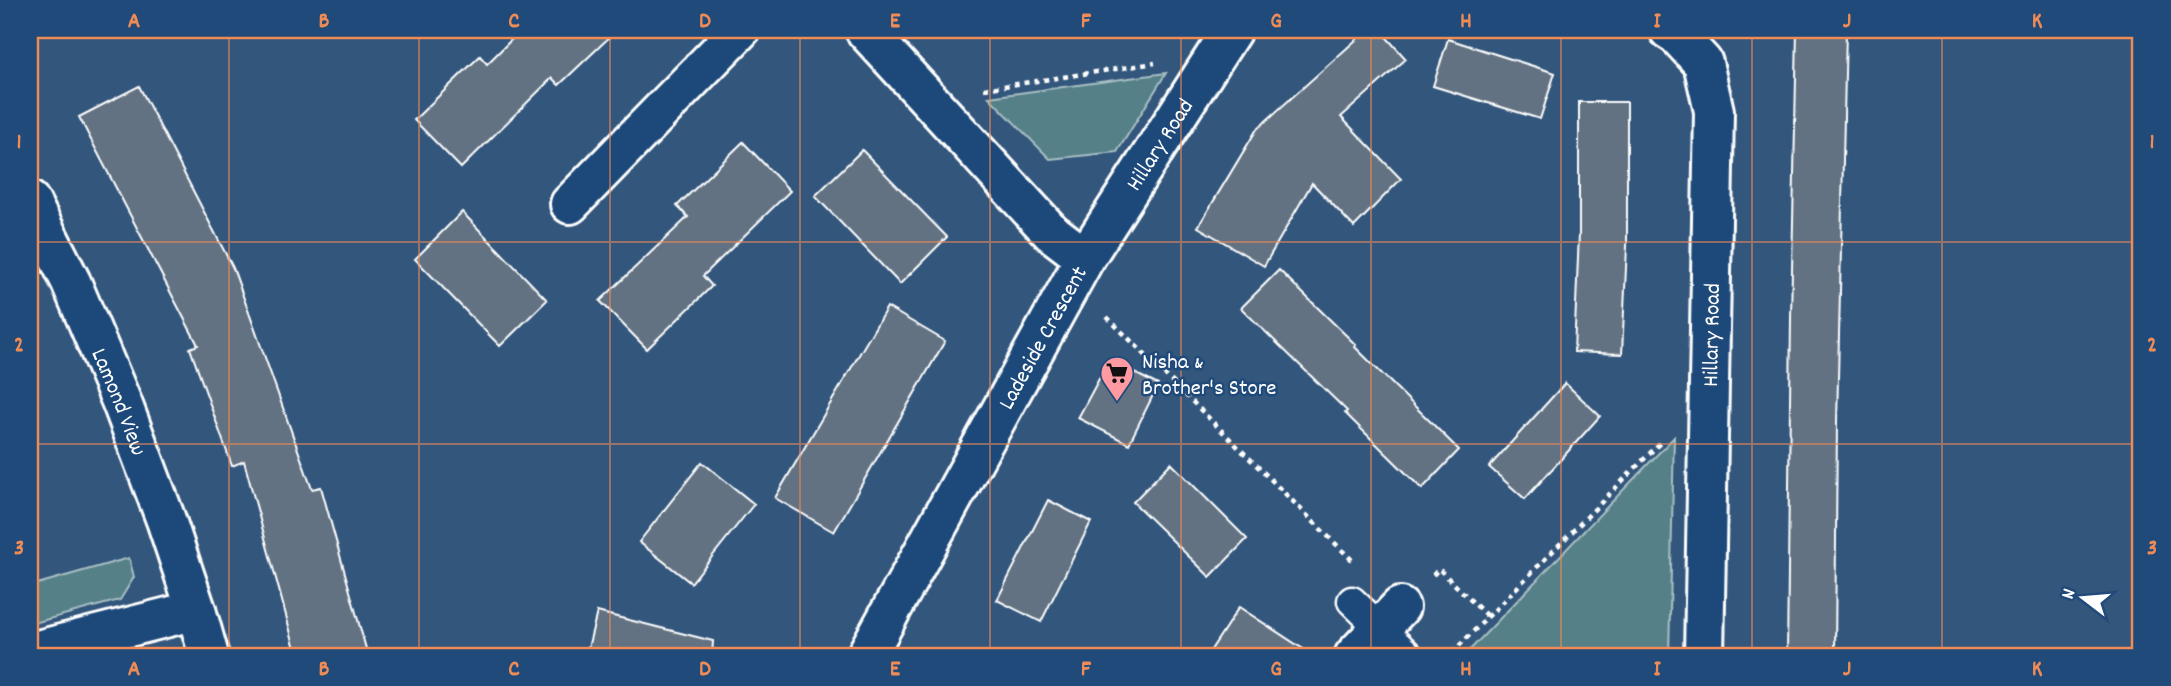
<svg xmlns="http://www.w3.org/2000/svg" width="2171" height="686" viewBox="0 0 2171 686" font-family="Dekko,sans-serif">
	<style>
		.green { fill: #548088; stroke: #aac0c4; stroke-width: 2 }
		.building { fill: #627282; stroke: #fff; stroke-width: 2 }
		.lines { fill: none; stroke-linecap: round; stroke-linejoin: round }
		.lane-casing { stroke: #fff; stroke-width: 33 }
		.street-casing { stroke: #fff; stroke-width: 44 }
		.path { stroke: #fff; stroke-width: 4.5; stroke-dasharray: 5 5; stroke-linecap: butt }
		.lane { stroke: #1f4a7a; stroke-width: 28 }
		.street { stroke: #1f4a7a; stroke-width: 38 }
		.grid { fill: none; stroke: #ef8b55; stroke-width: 2; stroke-opacity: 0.55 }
		.labels { text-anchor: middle; stroke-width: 5; stroke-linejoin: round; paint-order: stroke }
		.street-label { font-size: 23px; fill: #fff; stroke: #1f4a7a }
		.poi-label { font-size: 23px; fill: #fff; stroke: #1f4a7a; text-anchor: start }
		.neatline { fill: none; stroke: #ef8b55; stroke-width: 2.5 }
		.grid-label { font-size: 23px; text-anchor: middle; font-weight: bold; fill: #ef8b55 }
	</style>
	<rect width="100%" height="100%" fill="#33567c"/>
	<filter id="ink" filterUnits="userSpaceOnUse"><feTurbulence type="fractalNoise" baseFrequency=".0143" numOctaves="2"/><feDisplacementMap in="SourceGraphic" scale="14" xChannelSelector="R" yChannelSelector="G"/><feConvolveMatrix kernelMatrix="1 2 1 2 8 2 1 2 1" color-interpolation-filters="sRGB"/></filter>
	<g filter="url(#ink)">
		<g class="green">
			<polygon points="1166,73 1117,152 1050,159 989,97"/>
			<polygon points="1674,437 1669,656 1464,656"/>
			<polygon points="129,558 134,577 120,600 30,624 30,586"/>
		</g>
		<g class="building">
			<polygon points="521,30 617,30 559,85 552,78 461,168 414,120 480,56 487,64"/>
			<polygon points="1367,30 1380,30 1406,59 1341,117 1401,179 1354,227 1312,183 1264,266 1198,227 1257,129"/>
			<polygon points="1797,30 1846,30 1837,422 1835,656 1787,656 1791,318"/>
			<polygon points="1448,39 1555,73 1540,119 1433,86"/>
			<polygon points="139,86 233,268 312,489 321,487 368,656 297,656 244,461 232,466 190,348 198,345 79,117"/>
			<polygon points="1579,102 1627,102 1627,246 1622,354 1574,352 1579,233"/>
			<polygon points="743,142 790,191 703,276 712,286 647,349 600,301 688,217 677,206"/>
			<polygon points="862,150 947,237 900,284 815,196"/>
			<polygon points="462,212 547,300 500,346 415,259"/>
			<polygon points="1279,270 1356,345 1355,347 1459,450 1422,489 1345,413 1347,411 1241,308"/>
			<polygon points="887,307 945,341 834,532 775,498"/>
			<polygon points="1109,360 1158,385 1129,444 1078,418"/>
			<polygon points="1565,383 1600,416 1525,499 1489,467"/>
			<polygon points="702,462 754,504 691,583 639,542"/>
			<polygon points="1171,463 1247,539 1210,577 1133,502"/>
			<polygon points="1048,500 1091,522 1041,622 997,600"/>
			<polygon points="1239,607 1314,656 1207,656"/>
			<polygon points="597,612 713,641 712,656 586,656"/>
		</g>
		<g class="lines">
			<defs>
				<polyline id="lane" points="1352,601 1409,656"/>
				<g id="street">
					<polyline points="865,30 1051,232 1085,258"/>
					<polyline points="1669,30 1677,35 1703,63 1714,111 1704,656"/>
					<path id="s1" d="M30,201L71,282L122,403L166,520L196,610L209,656"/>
					<polyline points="570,204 740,30"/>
					<polyline points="30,652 196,610"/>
					<path id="s2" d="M866,656L1085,258L1232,30"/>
					<polyline points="1354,656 1400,607"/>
				</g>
			</defs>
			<use href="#lane" class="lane-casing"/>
			<use href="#street" class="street-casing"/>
			<g class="path">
				<polyline points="984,89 1155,63"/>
				<polyline points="1107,317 1352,560"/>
				<polyline points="1433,575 1439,569 1488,617"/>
				<polyline points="1452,653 1660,443"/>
			</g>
			<use href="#lane" class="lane"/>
			<use href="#street" class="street"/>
		</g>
	</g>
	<path class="grid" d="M229,30V656M419,30V656M610,30V656M800,30V656M990,30V656M1181,30V656M1371,30V656M1561,30V656M1752,30V656M1942,30V656M30,242H2141M30,444H2141"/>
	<defs>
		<symbol id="supermarket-pin" viewBox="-11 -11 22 30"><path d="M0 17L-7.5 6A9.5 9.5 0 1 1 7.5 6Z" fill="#ff9aa2" stroke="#1f4a7a"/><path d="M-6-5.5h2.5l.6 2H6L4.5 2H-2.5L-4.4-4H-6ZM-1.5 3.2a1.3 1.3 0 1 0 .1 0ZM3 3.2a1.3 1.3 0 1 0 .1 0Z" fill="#111"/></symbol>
	</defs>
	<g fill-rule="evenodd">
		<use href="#supermarket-pin" x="1098" y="354" width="38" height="52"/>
	</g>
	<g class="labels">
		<g class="street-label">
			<text dy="8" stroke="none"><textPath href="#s2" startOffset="590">Hillary Road</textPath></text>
			<text transform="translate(1710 335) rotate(-89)" y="8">Hillary Road</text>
			<text dy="8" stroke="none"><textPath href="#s2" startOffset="364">Ladeside Crescent</textPath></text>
			<text dy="8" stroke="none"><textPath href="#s1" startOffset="220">Lamond View</textPath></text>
		</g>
		<g class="poi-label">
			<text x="1142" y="368">Nisha &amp;<tspan x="1142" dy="26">Brother's Store</tspan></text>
		</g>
	</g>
	<rect width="2171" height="686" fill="none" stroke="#1f4a7a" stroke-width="77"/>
	<g transform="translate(2083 598) rotate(286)" stroke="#1f4a7a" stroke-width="5" paint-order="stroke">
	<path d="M0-5L12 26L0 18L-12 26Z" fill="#ffffff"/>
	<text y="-10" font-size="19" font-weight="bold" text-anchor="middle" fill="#ffffff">N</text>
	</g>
	<rect x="38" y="38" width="2094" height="610" class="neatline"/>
	<g class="grid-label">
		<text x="134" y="27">A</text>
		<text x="324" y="27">B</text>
		<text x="514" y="27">C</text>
		<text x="705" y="27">D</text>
		<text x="895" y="27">E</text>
		<text x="1086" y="27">F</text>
		<text x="1276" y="27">G</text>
		<text x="1466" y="27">H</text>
		<text x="1657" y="27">I</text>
		<text x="1847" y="27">J</text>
		<text x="2037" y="27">K</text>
		<text x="19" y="148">1</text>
		<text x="2152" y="148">1</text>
		<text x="19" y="351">2</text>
		<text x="2152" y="351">2</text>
		<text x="19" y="554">3</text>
		<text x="2152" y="554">3</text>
		<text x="134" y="675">A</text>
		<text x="324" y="675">B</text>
		<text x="514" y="675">C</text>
		<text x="705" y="675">D</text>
		<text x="895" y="675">E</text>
		<text x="1086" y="675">F</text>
		<text x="1276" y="675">G</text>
		<text x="1466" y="675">H</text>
		<text x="1657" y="675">I</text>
		<text x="1847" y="675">J</text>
		<text x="2037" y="675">K</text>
	</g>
</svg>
